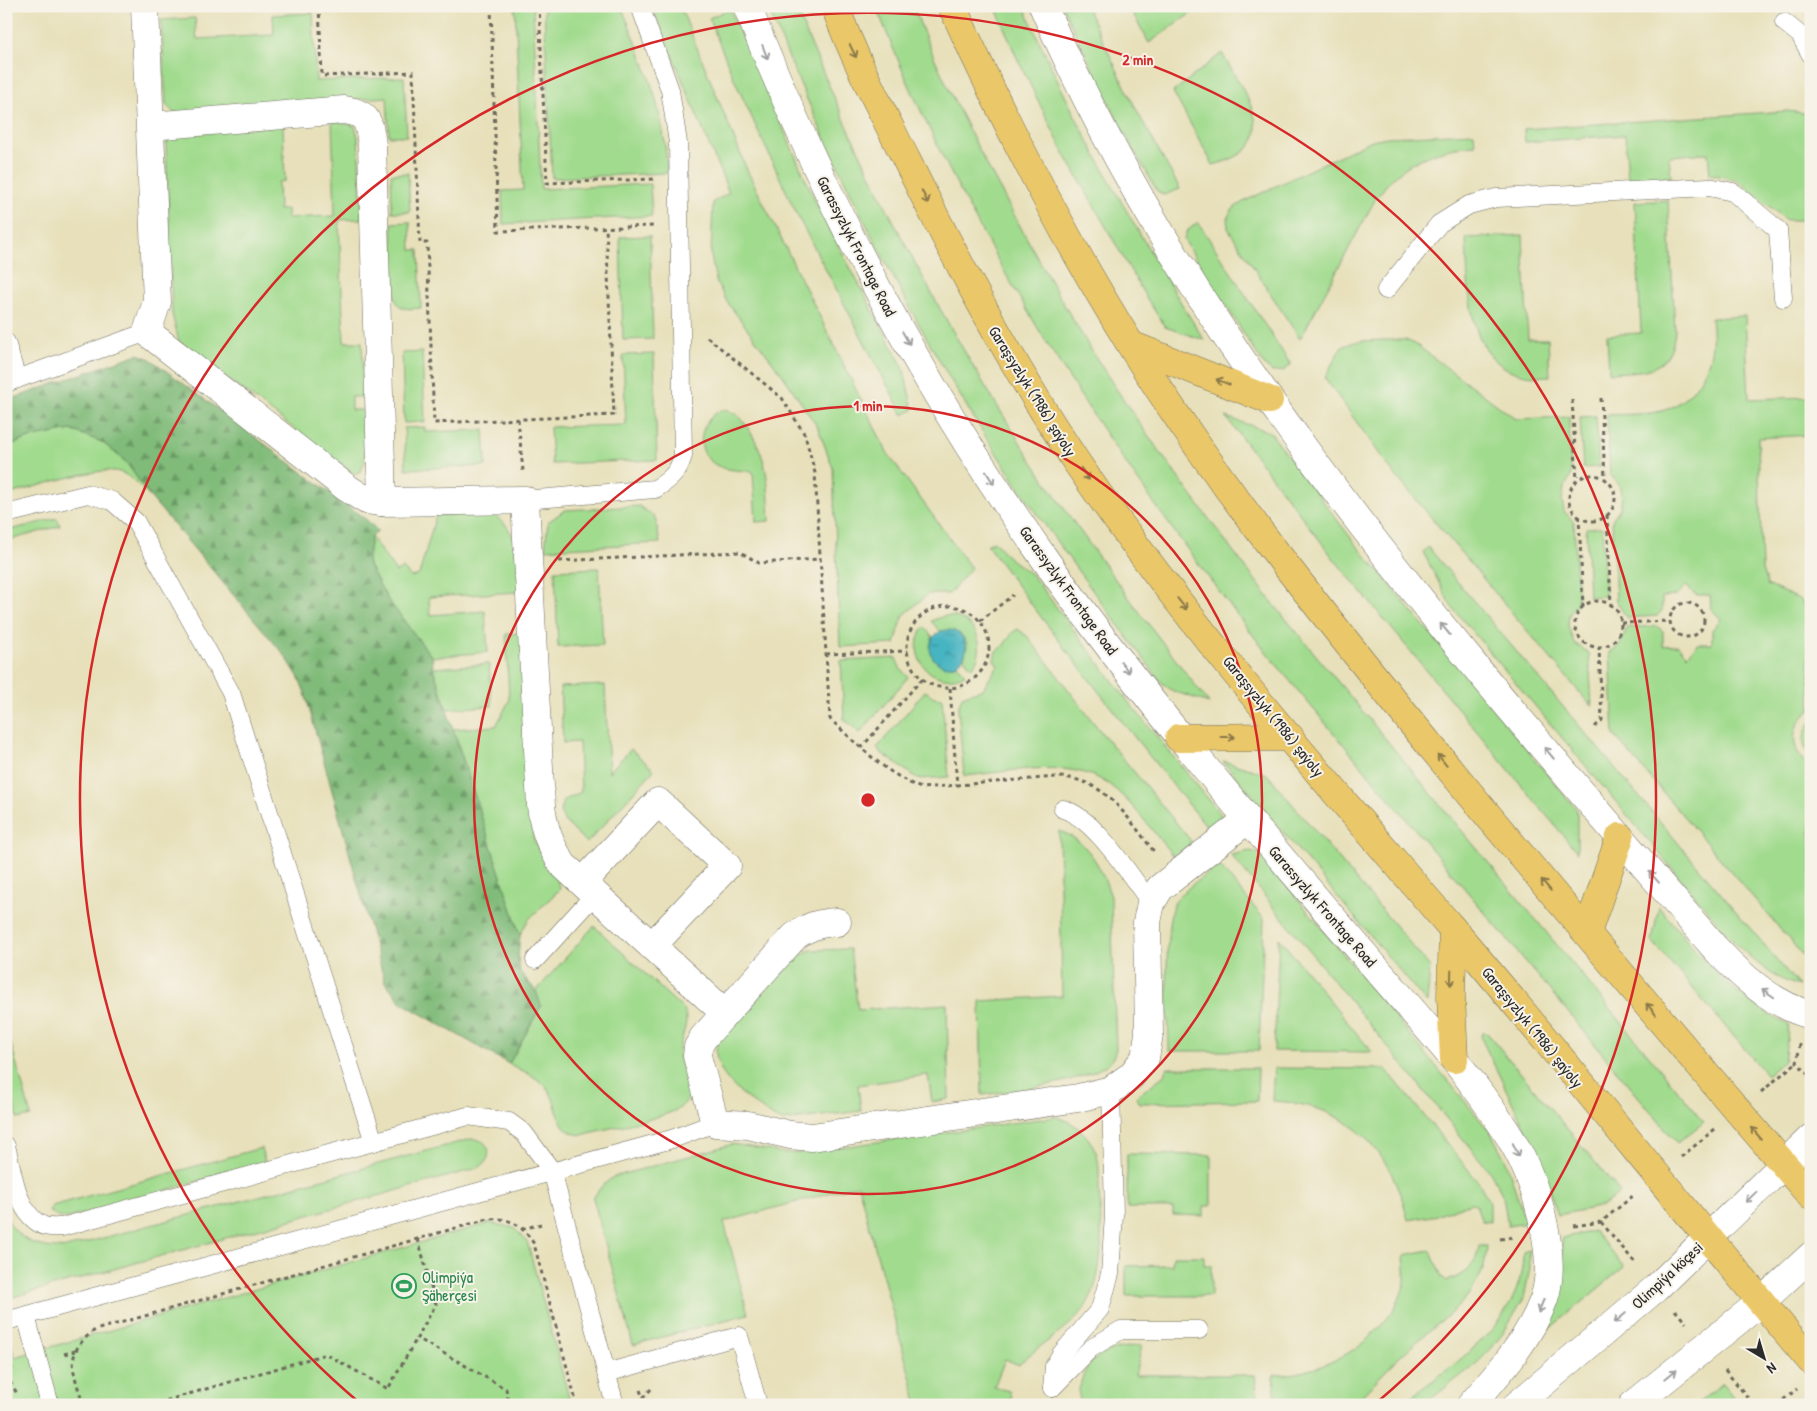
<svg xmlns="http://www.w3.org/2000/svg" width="1817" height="1411" viewBox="0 0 1817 1411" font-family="'Patrick Hand',sans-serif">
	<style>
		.green { fill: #a1db8e; stroke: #66835c }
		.forest { fill: url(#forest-firs); stroke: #567352 }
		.water { fill: url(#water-ripples); stroke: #387076 }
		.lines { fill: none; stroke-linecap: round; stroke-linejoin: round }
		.service-casing { stroke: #6d6a5d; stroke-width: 19 }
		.minor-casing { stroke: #6d6a5d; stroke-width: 29 }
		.primary-casing { stroke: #6d6a5d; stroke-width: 29 }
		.path { stroke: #6d6a5d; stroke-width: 3; stroke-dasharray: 4 4; stroke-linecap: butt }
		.service { stroke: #fff; stroke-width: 18 }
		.minor { stroke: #fff; stroke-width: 28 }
		.primary { stroke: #eac769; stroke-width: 28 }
		.oneway { stroke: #8a794a }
		.oneway2 { stroke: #a0a0a0 }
		.ring { fill: none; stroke: #d62828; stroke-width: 2.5 }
		.labels { text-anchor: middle; stroke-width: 4; stroke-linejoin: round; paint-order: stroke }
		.street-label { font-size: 16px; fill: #2b2b2b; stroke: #f7f3e8 }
		.leisure-label { font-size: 16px; fill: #27864d; stroke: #f7f3e8; text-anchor: start }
		.centre { fill: #d62828; stroke: #f7f3e8; stroke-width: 2.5 }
		.ring-label { font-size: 15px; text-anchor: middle; font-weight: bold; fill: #d62828; stroke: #f7f3e8; stroke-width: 4; stroke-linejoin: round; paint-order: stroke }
	</style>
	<defs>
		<pattern id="forest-firs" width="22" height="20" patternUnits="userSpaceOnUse" patternTransform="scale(1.25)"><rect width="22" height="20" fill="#80bb79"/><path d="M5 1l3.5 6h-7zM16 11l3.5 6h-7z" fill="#699863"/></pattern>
		<pattern id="water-ripples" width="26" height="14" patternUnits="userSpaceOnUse" patternTransform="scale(1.25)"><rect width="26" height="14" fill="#46b4c1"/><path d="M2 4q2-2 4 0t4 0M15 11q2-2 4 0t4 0" fill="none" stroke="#3b939d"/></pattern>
	</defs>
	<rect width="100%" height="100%" fill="#f7f3e8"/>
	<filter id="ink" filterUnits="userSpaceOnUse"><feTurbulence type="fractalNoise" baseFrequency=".02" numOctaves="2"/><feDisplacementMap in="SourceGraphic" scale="10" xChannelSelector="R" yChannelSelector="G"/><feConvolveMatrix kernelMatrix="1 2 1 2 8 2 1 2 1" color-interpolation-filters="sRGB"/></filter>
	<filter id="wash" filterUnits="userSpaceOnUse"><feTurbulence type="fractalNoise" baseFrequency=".0096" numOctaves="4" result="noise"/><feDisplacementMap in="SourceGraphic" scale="20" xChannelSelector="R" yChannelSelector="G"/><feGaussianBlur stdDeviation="1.12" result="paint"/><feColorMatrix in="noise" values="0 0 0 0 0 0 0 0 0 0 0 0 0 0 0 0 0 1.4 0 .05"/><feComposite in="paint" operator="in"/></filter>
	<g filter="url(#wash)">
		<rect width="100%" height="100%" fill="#e7e0ba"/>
		<g class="green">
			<polygon points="515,6 533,6 541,189 650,184 652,216 503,224 502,191 523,190"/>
			<path d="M544,6H621C644,61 666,113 667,173L552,178Z"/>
			<polygon points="652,6 680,6 747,170 888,454 971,568 949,594 928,594 903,616 895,644 840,647 833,468 818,428 784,377 727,302 716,281 711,256 713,202 729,193"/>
			<path d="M767,6H795C852,145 919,280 998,407C1061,511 1135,607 1209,703L1173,691L1162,683C1082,578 1003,472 938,358C873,245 817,127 767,6Z"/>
			<path d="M876,6H913C939,74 973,140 1008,204C1044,270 1080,336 1123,399C1171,470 1223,538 1275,606L1704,1122L1677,1143C1584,1031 1491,920 1398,809C1347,748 1294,688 1245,625C1098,436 964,231 876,6Z"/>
			<path d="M995,6H1024C1073,123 1137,232 1204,340L1165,327L1144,294L1064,153L1016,56Z"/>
			<polygon points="1062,6 1086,6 1138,113 1180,189 1164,195 1157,191 1119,123"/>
			<polygon points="1129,6 1197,6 1193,12 1149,43"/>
			<polygon points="730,9 818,207 903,367 913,410 903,415 798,217 734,79 709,18"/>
			<polygon points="313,13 316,81 404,77 407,136 389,136 387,97 174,113 166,105 161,20 195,18 197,39 274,35 273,15"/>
			<path d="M1222,53C1246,98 1289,146 1213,165L1173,92Z"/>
			<polygon points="1787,111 1811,114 1811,220 1786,220 1737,180 1710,174 1708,153 1669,156 1671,177 1628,180 1625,135 1525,142 1524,129"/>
			<polygon points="332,120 355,126 358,137 362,219 339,220 344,342 362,342 364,397 351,397 351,410 364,410 365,461 361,471 354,474 179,342 172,314 166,144 173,135 283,125 285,181 278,182 279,210 287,209 287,218 335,216"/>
			<path d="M1474,133L1475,145C1448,147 1415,157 1395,176C1387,183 1381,192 1375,200L1300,339L1229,230C1224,215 1232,208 1245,201L1372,140L1387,137Z"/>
			<polygon points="408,173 410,212 392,212 391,174"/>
			<path d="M1668,200L1675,331C1671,374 1643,371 1609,373L1607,335L1641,333L1635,202Z"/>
			<path d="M410,222L411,250H419L421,308C409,309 398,311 395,297L392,223Z"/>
			<polygon points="1198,222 1291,365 1283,371 1272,372 1264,365 1184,240 1186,232"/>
			<path d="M1523,235L1528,339H1548L1550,376C1465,382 1469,298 1466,238Z"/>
			<polygon points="650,236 653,339 623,340 620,237"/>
			<path d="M1745,316L1749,399L1811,397V435L1758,438L1762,569L1767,585L1801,600L1807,613L1811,710C1789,724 1789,753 1811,767V965L1614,735L1610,652L1620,645L1627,628L1657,626L1663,631V646L1678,645L1688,655L1698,644H1712V630L1721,619L1711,609L1710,595H1696L1686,586L1676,596L1662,597V611L1657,616L1627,618L1616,601L1612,520L1620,508L1622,497L1619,485L1610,474L1607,415C1623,414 1641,415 1657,412C1687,407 1710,374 1712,345C1713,336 1712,327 1711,318Z"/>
			<path d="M1385,340H1406L1415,344L1516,419L1569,417L1571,476L1564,488L1562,500L1564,511L1574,522L1578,602L1569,615L1568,626L1574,643L1589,653L1592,707L1391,470L1325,378L1340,349C1352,339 1370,341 1385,340Z"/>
			<polygon points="422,352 425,422 404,423 402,353"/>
			<polygon points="654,354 657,460 552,464 550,427 626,425 623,355"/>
			<path d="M721,410C735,410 741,417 748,428C769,460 768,484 770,521L756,522L753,472C742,470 729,471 718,466C692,453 699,421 721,410Z"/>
			<polygon points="1596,416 1599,467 1583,468 1580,417"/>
			<polygon points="1226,417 1270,432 1354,542 1577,810 1577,852 1334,559"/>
			<polygon points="425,427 425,432 484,430 486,466 406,469 404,428"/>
			<path d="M71,430L102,442L126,462L152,499C143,490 132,476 120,472C99,465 30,489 6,495V447L29,438Z"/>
			<polygon points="639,506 655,517 660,543 545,549 548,522 565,510"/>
			<path d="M491,514C522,529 517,562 520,592L429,597L430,615L485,611L488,652L432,657L388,600L367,562L371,537L396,572L403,568L411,577L419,575L436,515Z"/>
			<polygon points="57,518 60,526 6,541 6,531"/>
			<polygon points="1602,527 1605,596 1589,597 1586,528"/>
			<path d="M994,541L1008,557L1032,575L1131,705L1223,817L1209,829C1132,736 1059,642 987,545Z"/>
			<path d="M1428,547L1799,986C1768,977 1744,953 1723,929L1451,606L1423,552Z"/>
			<polygon points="599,568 603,645 558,647 555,570"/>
			<path d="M944,616C973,614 990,645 972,668L964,658L967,647C965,631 954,631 940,631L931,621Z"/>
			<path d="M924,627L933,637L931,642L951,666L957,664L965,674C934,691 903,656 924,627Z"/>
			<path d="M1018,629L1028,637L1097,727L1192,842L1174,857C1155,835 1138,809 1116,790C1077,755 1012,772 964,776L958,709L962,696L983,689L998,665L994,660L996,651L1003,646L1013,632Z"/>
			<path d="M522,633L533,837C539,856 555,869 560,889L528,920L520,935L453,729L496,726L509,701L506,634Z"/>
			<polygon points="896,658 900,668 908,677 860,733 844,719 841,661"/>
			<polygon points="489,664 492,706 447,709 433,668"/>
			<polygon points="605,685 609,772 631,749 654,770 587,843 565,822 560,812 563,801 581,792 579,742 563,743 560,687"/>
			<polygon points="925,691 934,697 942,698 949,777 918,779 880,752 877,748"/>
			<path d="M1811,722V756C1800,746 1803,733 1811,722Z"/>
			<polygon points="1223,761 1267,774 1430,967 1427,1003"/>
			<path d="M1059,831C1089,841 1102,869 1111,897L1116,1049C1114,1056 1112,1061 1106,1065C1081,1083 1013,1091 982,1095L980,1001L1062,996Z"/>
			<polygon points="1250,851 1260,853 1491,1133 1506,1161 1526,1223 1508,1226 1503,1196 1491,1173 1231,855"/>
			<path d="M1219,865L1264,919L1259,1051H1169C1169,1023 1162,921 1175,902C1185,887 1205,876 1219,865Z"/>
			<path d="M1659,907C1700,956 1730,996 1789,1025L1784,1061L1767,1075L1652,941Z"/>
			<path d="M594,926L684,1010C691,1026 677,1041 679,1058C681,1071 693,1080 690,1094C688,1100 683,1106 678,1109C658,1120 606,1128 582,1135C553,1133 561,1102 545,1086C536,1076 521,1070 509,1064L541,1006L536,991Z"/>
			<polygon points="1279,938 1372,1052 1274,1051"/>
			<path d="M850,949L858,1010L947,1004L949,1099L932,1102L928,1075L858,1085L861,1111L783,1121L775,1118C751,1102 706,1074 718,1040L800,955L811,950Z"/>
			<polygon points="6,1026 31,1116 18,1119 6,1075"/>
			<polygon points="1484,1032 1488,1034 1620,1192 1603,1206 1558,1215 1533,1145 1482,1040 1481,1035"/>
			<polygon points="1167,1068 1258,1068 1257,1101 1140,1103 1136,1097 1163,1076"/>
			<path d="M1274,1068L1386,1069L1479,1183L1490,1203V1222L1482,1221L1476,1205L1471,1203L1438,1215L1408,1220C1391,1148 1348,1104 1272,1101Z"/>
			<path d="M1054,1117C1072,1119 1089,1135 1096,1152C1100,1163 1099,1178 1099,1190C1101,1225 1106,1269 1088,1302C1073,1330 1040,1342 1019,1365L1005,1359L994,1387L1009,1391L1013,1405H918L858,1185L724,1222L748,1314L633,1345L593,1198L601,1187L613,1177L733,1144L785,1153H799Z"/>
			<path d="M471,1139C491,1138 495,1159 478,1168L6,1299V1216C18,1242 40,1249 66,1248Z"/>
			<polygon points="261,1148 265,1162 68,1218 58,1217 49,1211 52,1206"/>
			<polygon points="1127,1154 1211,1155 1211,1206 1204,1206 1204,1216 1173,1215 1173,1208 1127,1208"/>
			<polygon points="490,1223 514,1228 527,1241 571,1405 6,1405 6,1330 15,1357"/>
			<path d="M1594,1231L1624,1267L1543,1334C1559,1303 1564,1273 1562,1238Z"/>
			<path d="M1479,1245H1487C1486,1298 1438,1320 1404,1353C1386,1369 1370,1388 1353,1405H1276L1274,1375C1326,1375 1389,1338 1404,1286C1407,1277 1404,1265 1404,1255L1430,1250L1442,1277L1447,1281C1465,1275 1477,1265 1479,1245Z"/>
			<path d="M1529,1250L1530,1268L1524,1298L1504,1332L1491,1349L1476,1364L1423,1405H1400C1450,1366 1524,1325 1523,1252Z"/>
			<polygon points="1173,1256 1204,1256 1204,1265 1211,1265 1211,1296 1126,1296 1126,1266 1172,1265"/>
			<path d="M1142,1345L1135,1375H1255L1258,1405H1082C1078,1397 1078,1390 1081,1382C1089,1353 1114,1348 1142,1345Z"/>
			<polygon points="1722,1383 1740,1405 1696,1405"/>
		</g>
		<polygon class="forest" points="138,354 149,358 368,521 378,531 371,537 367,562 388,600 432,657 433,668 520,935 518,958 520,972 536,991 541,1006 509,1064 402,1003 385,982 305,693 299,678 286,657 152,499 126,462 102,442 71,430 29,438 6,447 6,401"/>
		<circle class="water" cx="948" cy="648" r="18"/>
	</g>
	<g filter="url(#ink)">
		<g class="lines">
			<defs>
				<g id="service">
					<polyline points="1784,22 1800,35 1811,55"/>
					<polyline points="1386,290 1439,224 1469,205 1496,198 1709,187 1733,192 1778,230 1783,298"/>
					<polyline points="6,342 17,379"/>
					<polyline points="6,383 147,332"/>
					<path d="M525,500L655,489C670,480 678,473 683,456L678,143L670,90L640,6"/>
					<polyline points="6,514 88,494 112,501 136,522 231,693 374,1142"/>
					<path d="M1063,809C1095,818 1130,876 1151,903"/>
					<polyline points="535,960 595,894"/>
					<path d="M6,1146C13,1170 16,1213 42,1225C47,1228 56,1227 62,1227L468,1116L509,1122L524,1133L552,1171L615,1405"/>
					<polyline points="26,1316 50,1405"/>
					<polyline points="6,1321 672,1139 715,1123"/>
					<polyline points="606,1373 739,1336 758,1405"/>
					<polyline points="1052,1388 1054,1366 1061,1354 1100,1309 1110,1274 1114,1215 1111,1090"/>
					<polyline points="1052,1388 1090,1349 1121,1330 1199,1330"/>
				</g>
				<g id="minor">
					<polyline points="145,6 157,302 147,332 347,488 366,500 382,502"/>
					<path d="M747,6C824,201 923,388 1044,558C1168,734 1314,895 1454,1059C1474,1085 1494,1111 1511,1139C1535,1178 1559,1255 1544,1299C1529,1340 1499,1373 1471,1405"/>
					<path d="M1043,6C1199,363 1465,656 1715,948C1740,975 1774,1006 1811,1015"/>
					<path d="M151,126L344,110C368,113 369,122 372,145L382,502L525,500L541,806C544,830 550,845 563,865L725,1013"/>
					<polyline points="583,882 658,802 727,866 652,946"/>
					<path d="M837,922C819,923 809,926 795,936L703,1038L698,1047L697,1056L715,1123L748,1125L790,1135L812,1137L1078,1098L1111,1090L1131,1076L1145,1058L1149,1034L1147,922L1151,903L1160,888L1248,819"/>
					<polyline points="1517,1405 1656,1288 1811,1138"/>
					<polyline points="1633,1405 1761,1302 1811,1256"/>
				</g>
				<g id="primary">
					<path d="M835,6C854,59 881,109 906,159C957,262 1011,364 1075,460C1187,625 1321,775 1450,926C1572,1069 1689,1217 1811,1361"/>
					<path d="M952,6C1005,123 1064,238 1132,347C1214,479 1312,600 1410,721C1541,881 1676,1039 1811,1196"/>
					<polyline points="1131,345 1269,400"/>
					<polyline points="1179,738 1290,737"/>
					<polyline points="1453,930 1451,996 1454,1059"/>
					<polyline points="1587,933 1620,837"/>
				</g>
			</defs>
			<use href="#service" class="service-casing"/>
			<use href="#minor" class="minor-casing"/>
			<use href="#primary" class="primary-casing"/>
			<g class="path">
				<polyline points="319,6 322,76 413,72 420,243 427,243 434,423 614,415 606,227"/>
				<polyline points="491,6 498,231 654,226"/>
				<polyline points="539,6 547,183 654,179"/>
				<path d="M707,337L782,398L805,435L815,473L830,719C857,744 886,774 921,788L1056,777C1106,777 1128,819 1156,854"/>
				<polyline points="1601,398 1605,478"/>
				<polyline points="1572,400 1577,480"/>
				<polyline points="518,419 523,471"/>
				<circle cx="1592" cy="498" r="23"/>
				<polyline points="1607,515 1611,606"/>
				<polyline points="1579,516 1583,607"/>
				<polyline points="559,561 740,552 759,563 820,559"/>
				<circle cx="1598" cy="624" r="23"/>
				<circle cx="1687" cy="620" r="17"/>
				<circle cx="948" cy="647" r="41"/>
				<polyline points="980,621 1013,595"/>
				<polyline points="1621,623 1669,621"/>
				<polyline points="826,654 907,651"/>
				<polyline points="950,688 957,786"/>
				<polyline points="1595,727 1602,720 1599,648"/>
				<polyline points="861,748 922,679"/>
				<polyline points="1800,1044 1797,1062 1811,1078"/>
				<polyline points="1761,1092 1797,1062"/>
				<polyline points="1681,1157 1715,1129"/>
				<polyline points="1601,1222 1637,1265"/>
				<polyline points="1574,1226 1601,1222 1634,1195"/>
				<polyline points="522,1229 541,1224"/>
				<polyline points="418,1239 436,1304 417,1338 506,1389 510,1405"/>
				<polyline points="1500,1239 1514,1237"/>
				<polyline points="1675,1310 1686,1323"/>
				<polyline points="64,1354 75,1351"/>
				<polyline points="6,1370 14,1368"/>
				<polyline points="1725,1370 1754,1405"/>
				<polyline points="6,1375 18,1395"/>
				<polyline points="640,1390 643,1398"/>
				<polyline points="643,1398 652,1388"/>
				<path d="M83,1405C74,1371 62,1354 95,1330L488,1219C510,1217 522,1225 534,1244L577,1405"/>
				<polyline points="151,1405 326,1354 388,1389 417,1338"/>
				<polyline points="1777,1405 1797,1389"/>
			</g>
			<use href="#service" class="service"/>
			<use href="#minor" class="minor"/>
			<use href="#primary" class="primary"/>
		</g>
		<defs><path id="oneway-shaft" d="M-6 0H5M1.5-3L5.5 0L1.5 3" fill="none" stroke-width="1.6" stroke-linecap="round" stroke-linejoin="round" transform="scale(1.25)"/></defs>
		<g class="oneway">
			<use href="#oneway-shaft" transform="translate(853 51) rotate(64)"/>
			<use href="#oneway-shaft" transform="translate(925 197) rotate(64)"/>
			<use href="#oneway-shaft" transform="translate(1223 382) rotate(-158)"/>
			<use href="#oneway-shaft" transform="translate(1085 474) rotate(55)"/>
			<use href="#oneway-shaft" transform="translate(1182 604) rotate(51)"/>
			<use href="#oneway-shaft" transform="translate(1228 737)"/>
			<use href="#oneway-shaft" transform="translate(1442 760) rotate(-129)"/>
			<use href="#oneway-shaft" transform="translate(1546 885) rotate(-130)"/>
			<use href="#oneway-shaft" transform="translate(1451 978) rotate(92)"/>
			<use href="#oneway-shaft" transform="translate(1651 1009) rotate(-130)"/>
			<use href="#oneway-shaft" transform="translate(1756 1133) rotate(-130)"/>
		</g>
		<g class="oneway2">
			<use href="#oneway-shaft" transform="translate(765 52) rotate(69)"/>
			<use href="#oneway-shaft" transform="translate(906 338) rotate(60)"/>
			<use href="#oneway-shaft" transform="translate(990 478) rotate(58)"/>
			<use href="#oneway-shaft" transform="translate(1445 629) rotate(-130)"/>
			<use href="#oneway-shaft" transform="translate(1125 667) rotate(53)"/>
			<use href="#oneway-shaft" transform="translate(1549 753) rotate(-130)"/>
			<use href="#oneway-shaft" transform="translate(1654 877) rotate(-131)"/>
			<use href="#oneway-shaft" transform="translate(1768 993) rotate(-145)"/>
			<use href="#oneway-shaft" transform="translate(1516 1150) rotate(65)"/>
			<use href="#oneway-shaft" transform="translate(1751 1197) rotate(137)"/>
			<use href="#oneway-shaft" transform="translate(1541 1306) rotate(112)"/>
			<use href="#oneway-shaft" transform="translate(1620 1318) rotate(140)"/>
			<use href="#oneway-shaft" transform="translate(1671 1374) rotate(-39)"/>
		</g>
	</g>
	<g class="ring">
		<circle cx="868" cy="800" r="394"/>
		<path d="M361 1404A788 788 0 1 1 1375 1404"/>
	</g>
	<defs>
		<symbol id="stadium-ring" viewBox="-11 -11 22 22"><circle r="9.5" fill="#f7f3e8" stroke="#2e9e5b" stroke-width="1.5"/><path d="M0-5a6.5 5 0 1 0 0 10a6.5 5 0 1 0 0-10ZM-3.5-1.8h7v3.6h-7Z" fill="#2e9e5b"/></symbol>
	</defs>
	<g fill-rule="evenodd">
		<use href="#stadium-ring" x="390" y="1272" width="28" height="28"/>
	</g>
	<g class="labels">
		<g class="street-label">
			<text transform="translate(857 246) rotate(63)" y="6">Garassyzlyk Frontage Road</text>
			<text transform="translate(1033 391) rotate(58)" y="6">Garaşsyzlyk (1986) şaýoly</text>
			<text transform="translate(1069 590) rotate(54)" y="6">Garassyzlyk Frontage Road</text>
			<text transform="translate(1274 716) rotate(51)" y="6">Garaşsyzlyk (1986) şaýoly</text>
			<text transform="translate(1323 906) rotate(49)" y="6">Garassyzlyk Frontage Road</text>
			<text transform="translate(1533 1027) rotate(51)" y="6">Garaşsyzlyk (1986) şaýoly</text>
			<text transform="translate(1667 1275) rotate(-43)" y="6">Olimpiýa köçesi</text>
		</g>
		<g class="leisure-label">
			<text x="422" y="1283">Olimpiýa<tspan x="422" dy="18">Şäherçesi</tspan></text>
		</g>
	</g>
	<circle cx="868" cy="800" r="8" class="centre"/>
	<g class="ring-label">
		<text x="1138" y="65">2 min</text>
		<text x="868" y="411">1 min</text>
	</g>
	<rect width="1817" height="1411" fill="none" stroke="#f7f3e8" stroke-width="25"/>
	<g transform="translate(1764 1358) rotate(142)" stroke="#f7f3e8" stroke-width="4" paint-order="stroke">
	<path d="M0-4L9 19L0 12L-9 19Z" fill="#2b2b2b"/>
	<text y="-8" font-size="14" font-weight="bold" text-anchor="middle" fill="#2b2b2b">N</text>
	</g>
</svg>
